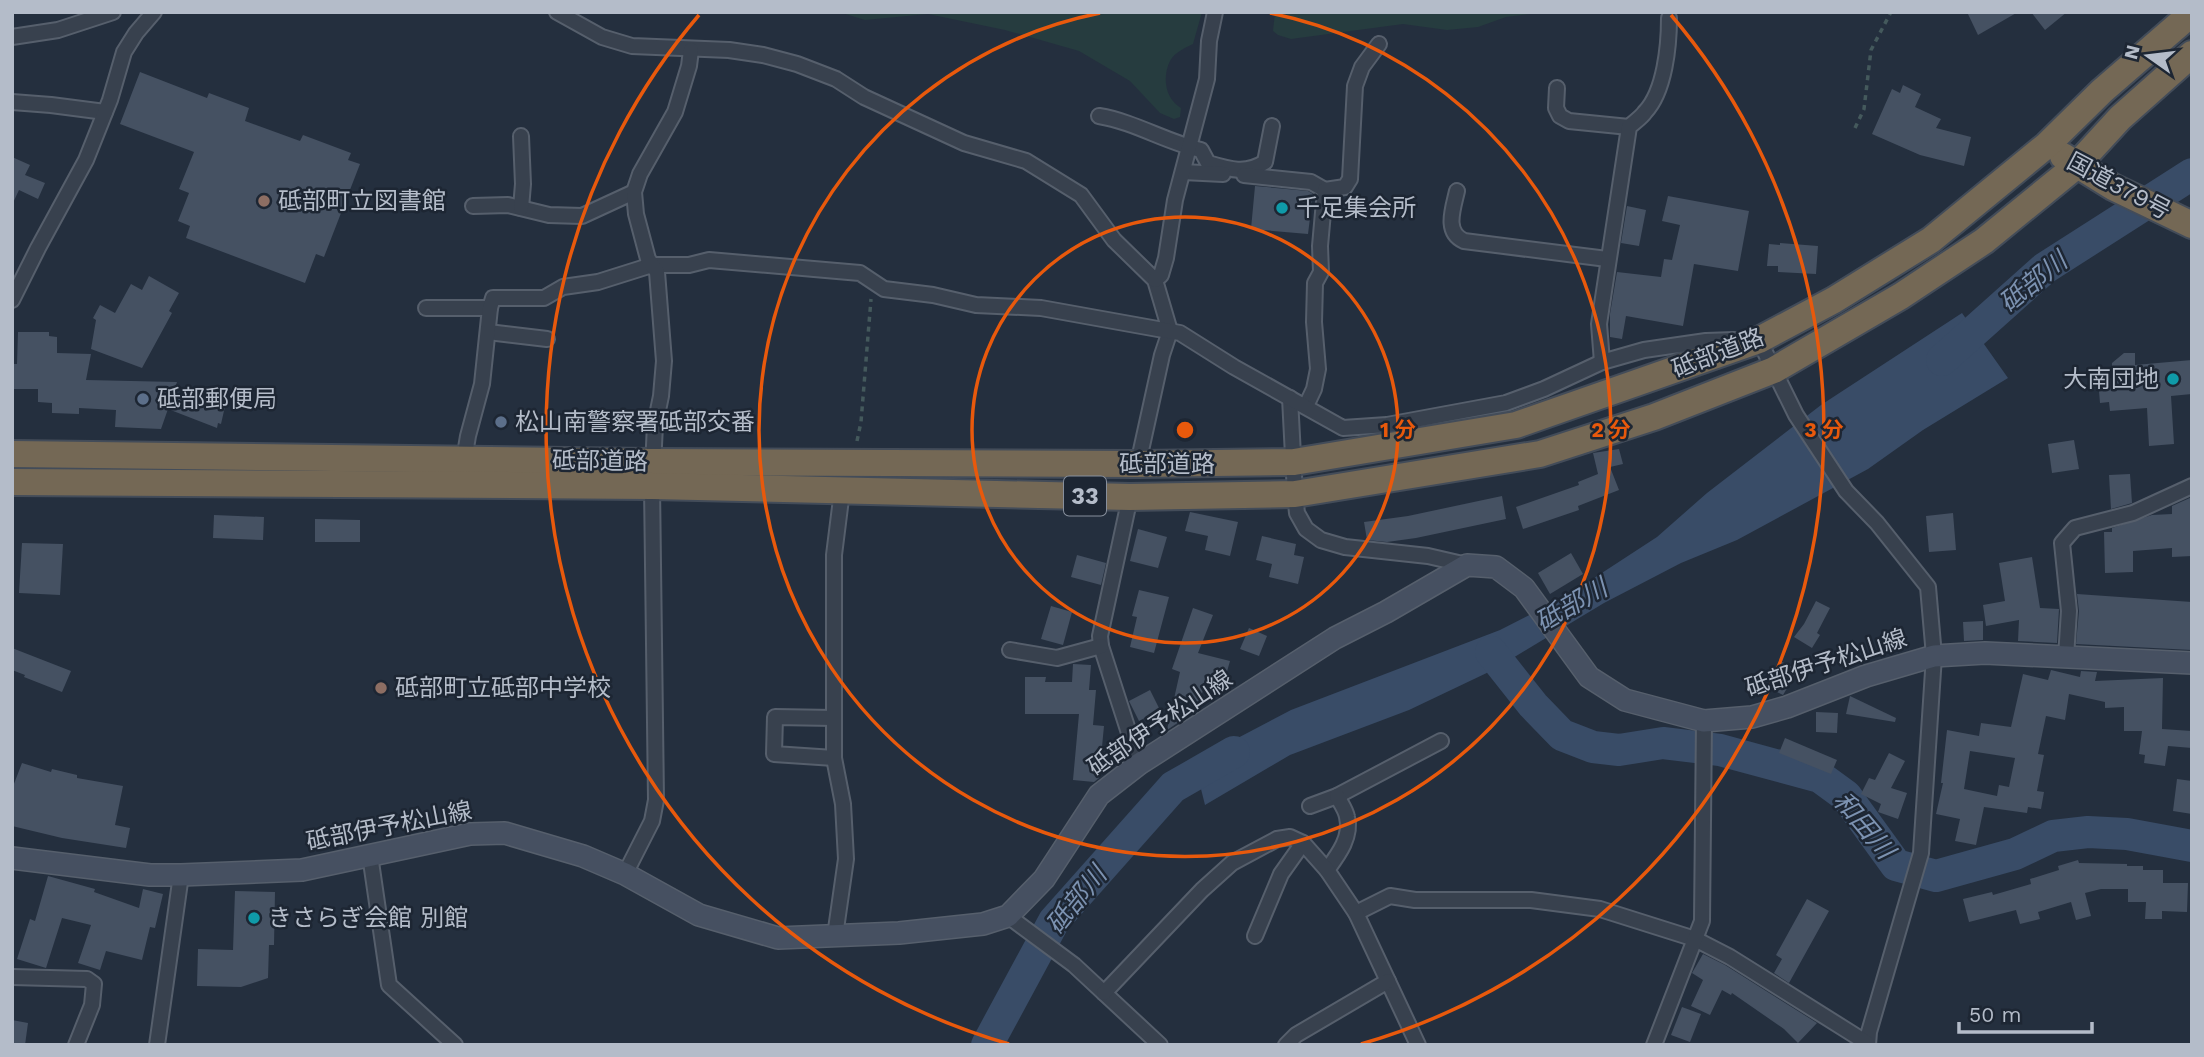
<svg xmlns="http://www.w3.org/2000/svg" width="2204" height="1057" viewBox="0 0 2204 1057" font-family="'Work Sans','Noto Sans JP',sans-serif">
	<style>
		.green { fill: #263c3f }
		.water { fill: #394c67 }
		.lines { fill: none; stroke-linecap: round; stroke-linejoin: round }
		.river { stroke: #394c67; stroke-width: 32 }
		.building { fill: #455162; fill-rule: evenodd }
		.street-casing { stroke: #565f6c; stroke-width: 18 }
		.secondary-casing { stroke: #565f6c; stroke-width: 24 }
		.highway-casing { stroke: #434c59; stroke-width: 30 }
		.path { stroke: #44595c; stroke-width: 3.5; stroke-dasharray: 5 5; stroke-linecap: butt }
		.street { stroke: #38414e; stroke-width: 14 }
		.secondary { stroke: #465061; stroke-width: 21 }
		.highway { stroke: #746855; stroke-width: 26 }
		.ring { fill: none; stroke: #e8590c; stroke-width: 3.5 }
		.education-dot { fill: #8d6e63; stroke: #1d2633; stroke-width: 2.5 }
		.culture-dot { fill: #0f9aa8; stroke: #1d2633; stroke-width: 2.5 }
		.service-dot { fill: #5c6f8a; stroke: #1d2633; stroke-width: 2.5 }
		.labels { text-anchor: middle; stroke-width: 5; stroke-linejoin: round; paint-order: stroke }
		.shield { fill: #1d2633; stroke: #878f9c; stroke-width: 2 }
		.shield-label { font-size: 23px; font-weight: bold; fill: #b4bcc9 }
		.street-label { font-size: 24px; fill: #b4bcc9; stroke: #1d2633 }
		.poi-label { font-size: 24px; fill: #b4bcc9; stroke: #1d2633; text-anchor: start }
		.water-label { font-size: 26px; font-style: italic; fill: #7c92b1; stroke: #1d2633 }
		.centre { fill: #e8590c; stroke: #1d2633; stroke-width: 3.5 }
		.ring-label { font-size: 21px; text-anchor: middle; font-weight: bold; fill: #e8590c; stroke: #1d2633; stroke-width: 5; stroke-linejoin: round; paint-order: stroke }
	</style>
	<rect width="100%" height="100%" fill="#242f3e"/>
	<g class="green">
		<path d="M839,12H1202L1193,44C1185,48 1175,52 1170,61C1162,77 1165,99 1181,108L1180,117L1174,119L1160,113L1130,81L1079,51L1005,30L928,14L865,20Z"/>
		<polygon points="1275,12 1545,12 1506,17 1478,27 1447,30 1403,24 1291,39 1278,35 1273,31"/>
	</g>
	<polygon class="water" points="1962,313 2008,378 1923,430 1868,469 1737,540 1681,563 1604,603 1493,670 1409,710 1290,755 1205,805 1194,761 1291,710 1500,630 1565,597 1657,537 1707,493 1821,405"/>
	<g class="lines">
		<g class="river">
			<polyline points="1942,360 2045,268 2192,174"/>
			<polyline points="1491,652 1533,705 1562,735 1593,747 1619,750 1663,743 1720,750 1820,777 1846,796 1896,865 1936,876 2015,854 2053,836 2088,832 2127,834 2192,846"/>
			<polyline points="987,1045 1054,921 1173,787 1234,752"/>
		</g>
	</g>
	<g class="building">
		<polygon points="1967,12 2018,12 1978,35"/>
		<polygon points="2031,12 2067,12 2045,30"/>
		<polygon points="140,72 207,98 209,93 249,108 245,121 300,141 303,135 351,153 348,160 360,164 324,257 316,254 305,283 186,238 190,226 178,221 189,193 179,189 194,152 120,124"/>
		<polygon points="1903,85 1921,94 1915,107 1941,119 1936,128 1971,137 1964,166 1920,155 1872,134 1892,89 1900,93"/>
		<polygon points="12,157 30,165 25,175 45,183 38,199 19,190 12,205"/>
		<polygon points="1255,186 1308,191 1313,194 1308,234 1251,229"/>
		<polygon points="1668,196 1749,211 1738,271 1694,264 1683,326 1626,316 1622,339 1610,337 1610,314 1617,272 1661,277 1664,259 1672,260 1680,225 1662,221"/>
		<polygon points="1627,206 1646,210 1639,246 1621,243"/>
		<polygon points="1780,243 1818,246 1816,274 1778,272 1778,266 1767,266 1769,244 1780,245"/>
		<polygon points="149,276 179,293 169,311 172,313 142,368 91,349 96,320 93,318 100,305 115,313 131,284 142,290"/>
		<polygon points="18,332 49,332 49,336 57,337 57,353 91,354 86,380 177,382 174,391 204,401 206,395 226,402 221,424 218,423 217,428 168,409 161,429 115,427 116,410 79,408 79,414 52,413 52,403 38,402 38,389 12,389 12,364 17,364"/>
		<polygon points="2124,353 2135,353 2135,365 2192,360 2192,394 2171,396 2174,444 2149,446 2147,408 2110,411 2109,402 2100,403 2098,379 2112,378 2112,363"/>
		<polygon points="2074,440 2079,469 2052,473 2048,444"/>
		<polygon points="1619,449 1623,464 1610,467 1619,490 1578,506 1579,510 1523,529 1516,507 1579,485 1578,482 1598,474 1593,453"/>
		<polygon points="2130,474 2132,503 2111,509 2109,475"/>
		<polygon points="1502,496 1506,519 1416,538 1387,542 1367,540 1364,522 1408,516"/>
		<polygon points="2192,497 2192,556 2172,557 2172,548 2133,551 2133,572 2105,573 2104,532 2112,532 2112,528 2152,515 2172,514 2172,506"/>
		<polygon points="1190,512 1238,522 1230,556 1205,550 1208,536 1185,531"/>
		<polygon points="1953,513 1956,550 1929,552 1926,516"/>
		<polygon points="214,515 264,517 263,540 213,538"/>
		<polygon points="315,519 360,520 360,542 315,542"/>
		<polygon points="1138,529 1167,537 1158,568 1130,561"/>
		<polygon points="1262,536 1296,544 1294,555 1304,557 1298,584 1269,577 1272,564 1256,560"/>
		<polygon points="22,543 63,544 60,595 19,593"/>
		<polygon points="1571,553 1583,574 1550,594 1538,573"/>
		<polygon points="1077,555 1106,563 1101,585 1071,577"/>
		<polygon points="2032,557 2040,608 2059,609 2057,643 2018,641 2019,620 1986,626 1983,605 2005,601 1999,563"/>
		<polygon points="1139,590 1169,597 1154,653 1130,647 1137,617 1132,616"/>
		<polygon points="2077,594 2192,602 2192,650 2076,644 2079,611"/>
		<polygon points="1816,601 1830,608 1817,633 1820,635 1812,648 1794,637 1804,624"/>
		<polygon points="1051,606 1072,612 1063,645 1041,639"/>
		<polygon points="1193,608 1213,615 1198,653 1230,661 1224,682 1206,677 1200,702 1174,697 1188,716 1167,730 1180,672 1172,669"/>
		<polygon points="1983,621 1983,640 1964,641 1963,622"/>
		<polygon points="1249,628 1267,636 1259,656 1240,649"/>
		<polygon points="12,648 71,671 62,692 24,677 25,675 12,670"/>
		<polygon points="1780,661 1798,670 1783,695 1767,687"/>
		<polygon points="1073,664 1091,665 1089,690 1096,690 1093,725 1104,726 1099,778 1094,782 1073,780 1079,714 1025,714 1025,677 1046,677 1045,682 1072,682"/>
		<path d="M2051,670L2080,677L2081,671L2097,672L2095,681L2163,678L2162,729L2192,731V748L2168,746L2165,766L2144,763L2145,755L2139,754L2142,731H2124V707L2105,708V702L2069,694L2065,720L2046,716L2038,754L2044,755L2037,791L2044,792L2041,809L2028,807L2027,813L1984,807L1976,845L1955,841L1960,819L1936,814L1943,783H1941L1947,730L1979,736L1981,723L2011,727L2023,674L2048,680ZM1970,751L2015,758L2009,787L1999,785L1997,796L1964,789Z"/>
		<polygon points="1150,690 1160,710 1139,721 1129,701"/>
		<polygon points="1850,696 1896,718 1895,722 1846,714"/>
		<polygon points="1816,712 1838,713 1837,733 1816,732"/>
		<polygon points="1785,738 1837,760 1831,774 1779,753"/>
		<polygon points="1889,753 1905,761 1891,788 1907,793 1898,819 1878,812 1881,804 1861,794 1869,778 1875,780"/>
		<polygon points="22,763 51,772 52,769 77,775 77,778 123,786 115,825 130,828 126,848 62,838 12,826 12,789"/>
		<polygon points="2177,779 2192,781 2192,814 2173,811"/>
		<polygon points="2078,860 2079,863 2127,864 2127,866 2143,866 2143,870 2163,870 2163,883 2188,883 2187,912 2162,911 2162,919 2145,919 2146,902 2128,902 2128,889 2101,889 2085,893 2091,916 2076,920 2071,902 2038,912 2040,919 2020,924 2016,910 1969,922 1963,899 1992,892 1993,895 2031,884 2030,879 2059,870 2058,866"/>
		<polygon points="48,876 95,889 94,892 139,908 143,889 163,894 155,928 150,927 142,960 106,951 100,970 78,963 91,925 62,918 46,968 17,959 30,919 35,921"/>
		<polygon points="235,891 275,892 274,945 269,945 268,978 241,987 197,986 198,949 233,950"/>
		<polygon points="1807,899 1829,911 1789,983 1774,973 1782,959 1776,955"/>
		<polygon points="1703,954 1725,965 1817,1023 1798,1043 1784,1029 1732,993 1731,995 1722,990 1710,1015 1691,1006 1703,980 1692,973"/>
		<polygon points="1682,1007 1701,1014 1690,1042 1671,1035"/>
		<polygon points="12,1020 28,1023 25,1045 12,1045"/>
	</g>
	<g class="lines">
		<defs>
			<g id="street">
				<polyline points="557,12 602,37 632,46 729,50 763,55 797,64 836,79 864,97 964,143 1026,161 1081,195 1114,240 1155,280 1170,331 1162,355 1138,464"/>
				<polyline points="12,37 58,30 113,12"/>
				<polyline points="1557,88 1556,108 1560,116 1569,121 1629,127"/>
				<polyline points="12,102 51,105 105,112"/>
				<path d="M1099,116C1135,122 1166,142 1201,150L1208,163C1228,169 1246,175 1265,162L1272,126"/>
				<polyline points="1183,172 1223,174"/>
				<polyline points="1244,175 1311,182 1325,190"/>
				<path d="M1457,191C1453,209 1444,232 1464,241L1607,259"/>
				<polyline points="473,206 508,205 549,215 582,216 634,192"/>
				<polyline points="521,208 523,184 521,136"/>
				<polyline points="1155,280 1161,275 1166,258 1175,200 1207,79 1209,41 1215,12"/>
				<polyline points="12,300 38,248 86,160 110,100 124,52 136,33 154,12"/>
				<polyline points="426,308 490,308"/>
				<polyline points="488,332 547,339"/>
				<polyline points="1754,340 1759,340 1796,415 1846,491 1877,523 1928,587 1934,656 1921,853 1869,1032 1868,1045"/>
				<path d="M1602,362L1599,324L1629,127C1634,122 1641,118 1645,112C1665,91 1669,45 1669,18"/>
				<polyline points="1290,398 1295,494 1297,513 1306,529 1321,540 1345,547 1428,556 1467,565"/>
				<polyline points="1306,406 1314,389 1318,369 1314,322 1315,283 1321,272 1320,246 1325,190 1345,187 1350,179 1355,86 1362,67 1379,44"/>
				<polyline points="464,460 468,436 482,384 490,308 493,298 544,298 563,287 598,282 652,265 689,265 709,260 860,273 884,289 933,295 976,305 1041,308 1180,333 1234,367 1343,428 1387,425 1506,403 1544,389 1602,362 1644,350 1706,341 1734,340"/>
				<polyline points="1130,497 1100,636 1101,646 1139,764"/>
				<polyline points="1010,650 1057,658 1101,646"/>
				<polyline points="2066,657 2069,611 2062,543 2075,528 2133,513 2192,486"/>
				<polyline points="834,718 775,717 774,754 834,758"/>
				<polyline points="1310,806 1337,796 1441,741"/>
				<polyline points="370,855 389,985 455,1045"/>
				<path d="M1327,870C1338,855 1352,837 1347,817C1346,810 1340,802 1337,796"/>
				<polyline points="625,874 652,821 656,800 652,486 655,425 661,396 664,361 657,272 648,259 636,214 634,192 640,174 675,112 689,66 691,50"/>
				<polyline points="1356,913 1390,896 1415,900 1531,900 1600,909 1695,939 1730,957 1867,1043"/>
				<polyline points="1008,916 1074,965 1160,1045"/>
				<polyline points="835,936 846,859 843,804 834,758 834,555 842,491"/>
				<polyline points="1255,936 1281,874 1303,843"/>
				<polyline points="12,977 87,979 94,984 92,1005 76,1045"/>
				<polyline points="1104,993 1202,890 1232,863 1277,839 1290,837 1303,843 1327,870 1356,913 1418,1045"/>
				<polyline points="157,1045 181,875"/>
				<polyline points="1286,1045 1296,1035 1388,981"/>
				<polyline points="1654,1045 1702,921 1704,721"/>
			</g>
			<polyline id="secondary" points="12,858 150,875 181,875 302,870 470,834 505,833 583,856 625,874 699,915 778,938 899,933 983,924 1008,916 1044,879 1099,795 1139,764 1335,638 1386,612 1467,565 1496,567 1524,588 1589,677 1625,700 1704,721 1752,717 1787,707 1866,676 1934,656 1985,653 2192,663"/>
			<g id="highway">
				<polyline points="2063,156 2113,187 2192,225"/>
				<polyline points="12,454 652,462 1138,464 1294,462 1516,425 1759,340 1834,300 1931,240 2047,145 2102,91 2192,13"/>
				<polyline points="12,482 652,486 1130,497 1295,494 1540,454 1654,417 1774,370 1901,296 1984,241 2076,166 2120,118 2192,54"/>
			</g>
		</defs>
		<use href="#street" class="street-casing"/>
		<use href="#secondary" class="secondary-casing"/>
		<use href="#highway" class="highway-casing"/>
		<g class="path">
			<polyline points="1855,128 1864,109 1871,50 1891,12"/>
			<polyline points="857,441 861,422 871,299"/>
		</g>
		<use href="#street" class="street"/>
		<use href="#secondary" class="secondary"/>
		<use href="#highway" class="highway"/>
	</g>
	<g class="ring">
		<circle cx="1185" cy="430" r="213"/>
		<path d="M1270 13A426 426 0 1 1 1100 13"/>
		<path d="M1009 1044A639 639 0 0 1 699 15M1671 15A639 639 0 0 1 1361 1044"/>
	</g>
	<g class="education-dot">
		<circle cx="264" cy="201" r="7"/>
		<circle cx="381" cy="688" r="7"/>
	</g>
	<g class="culture-dot">
		<circle cx="1282" cy="208" r="7"/>
		<circle cx="2173" cy="379" r="7"/>
		<circle cx="254" cy="918" r="7"/>
	</g>
	<g class="service-dot">
		<circle cx="143" cy="399" r="7"/>
		<circle cx="501" cy="422" r="7"/>
	</g>
	<g class="labels">
		<rect class="shield" x="1064" y="476.5" width="42" height="39" rx="5"/>
		<g class="shield-label">
			<text x="1085" y="504">33</text>
		</g>
		<g class="street-label">
			<text transform="translate(2119 186) rotate(28)" y="8">国道379号</text>
			<text transform="translate(1718 353) rotate(-21)" y="8">砥部道路</text>
			<text transform="translate(600 461) rotate(1)" y="8">砥部道路</text>
			<text x="1167" y="472">砥部道路</text>
			<text transform="translate(1826 663) rotate(-18)" y="8">砥部伊予松山線</text>
			<text transform="translate(1160 723) rotate(-34)" y="8">砥部伊予松山線</text>
			<text transform="translate(389 826) rotate(-11)" y="8">砥部伊予松山線</text>
		</g>
		<g class="poi-label">
			<text x="278" y="209">砥部町立図書館</text>
			<text x="1296" y="216">千足集会所</text>
			<text x="2159" y="387" text-anchor="end">大南団地</text>
			<text x="157" y="407">砥部郵便局</text>
			<text x="515" y="430">松山南警察署砥部交番</text>
			<text x="395" y="696">砥部町立砥部中学校</text>
			<text x="268" y="926">きさらぎ会館 別館</text>
		</g>
		<g class="water-label">
			<text transform="translate(2033 282) rotate(-39)" y="9">砥部川</text>
			<text transform="translate(1571 605) rotate(-30)" y="9">砥部川</text>
			<text transform="translate(1864 825) rotate(50)" y="9">和田川</text>
			<text transform="translate(1076 900) rotate(-51)" y="9">砥部川</text>
		</g>
	</g>
	<circle cx="1185" cy="430" r="10" class="centre"/>
	<g class="ring-label">
		<text x="1398" y="437">1 分</text>
		<text x="1611" y="437">2 分</text>
		<text x="1824" y="437">3 分</text>
	</g>
	<rect width="2204" height="1057" fill="none" stroke="#b4bcc9" stroke-width="28"/>
	<g transform="translate(2148 56) rotate(284)" stroke="#1d2633" stroke-width="5" paint-order="stroke">
	<path d="M0-5L12 26L0 18L-12 26Z" fill="#b4bcc9"/>
	<text y="-10" font-size="19" font-weight="bold" text-anchor="middle" fill="#b4bcc9">N</text>
	</g>
	<path d="M1959 1022v10h133v-10" fill="none" stroke="#b4bcc9" stroke-width="3.5"/>
	<text x="1969" y="1022" font-size="21" fill="#b4bcc9" stroke="#1d2633" stroke-width="5" paint-order="stroke">50 m</text>
</svg>
